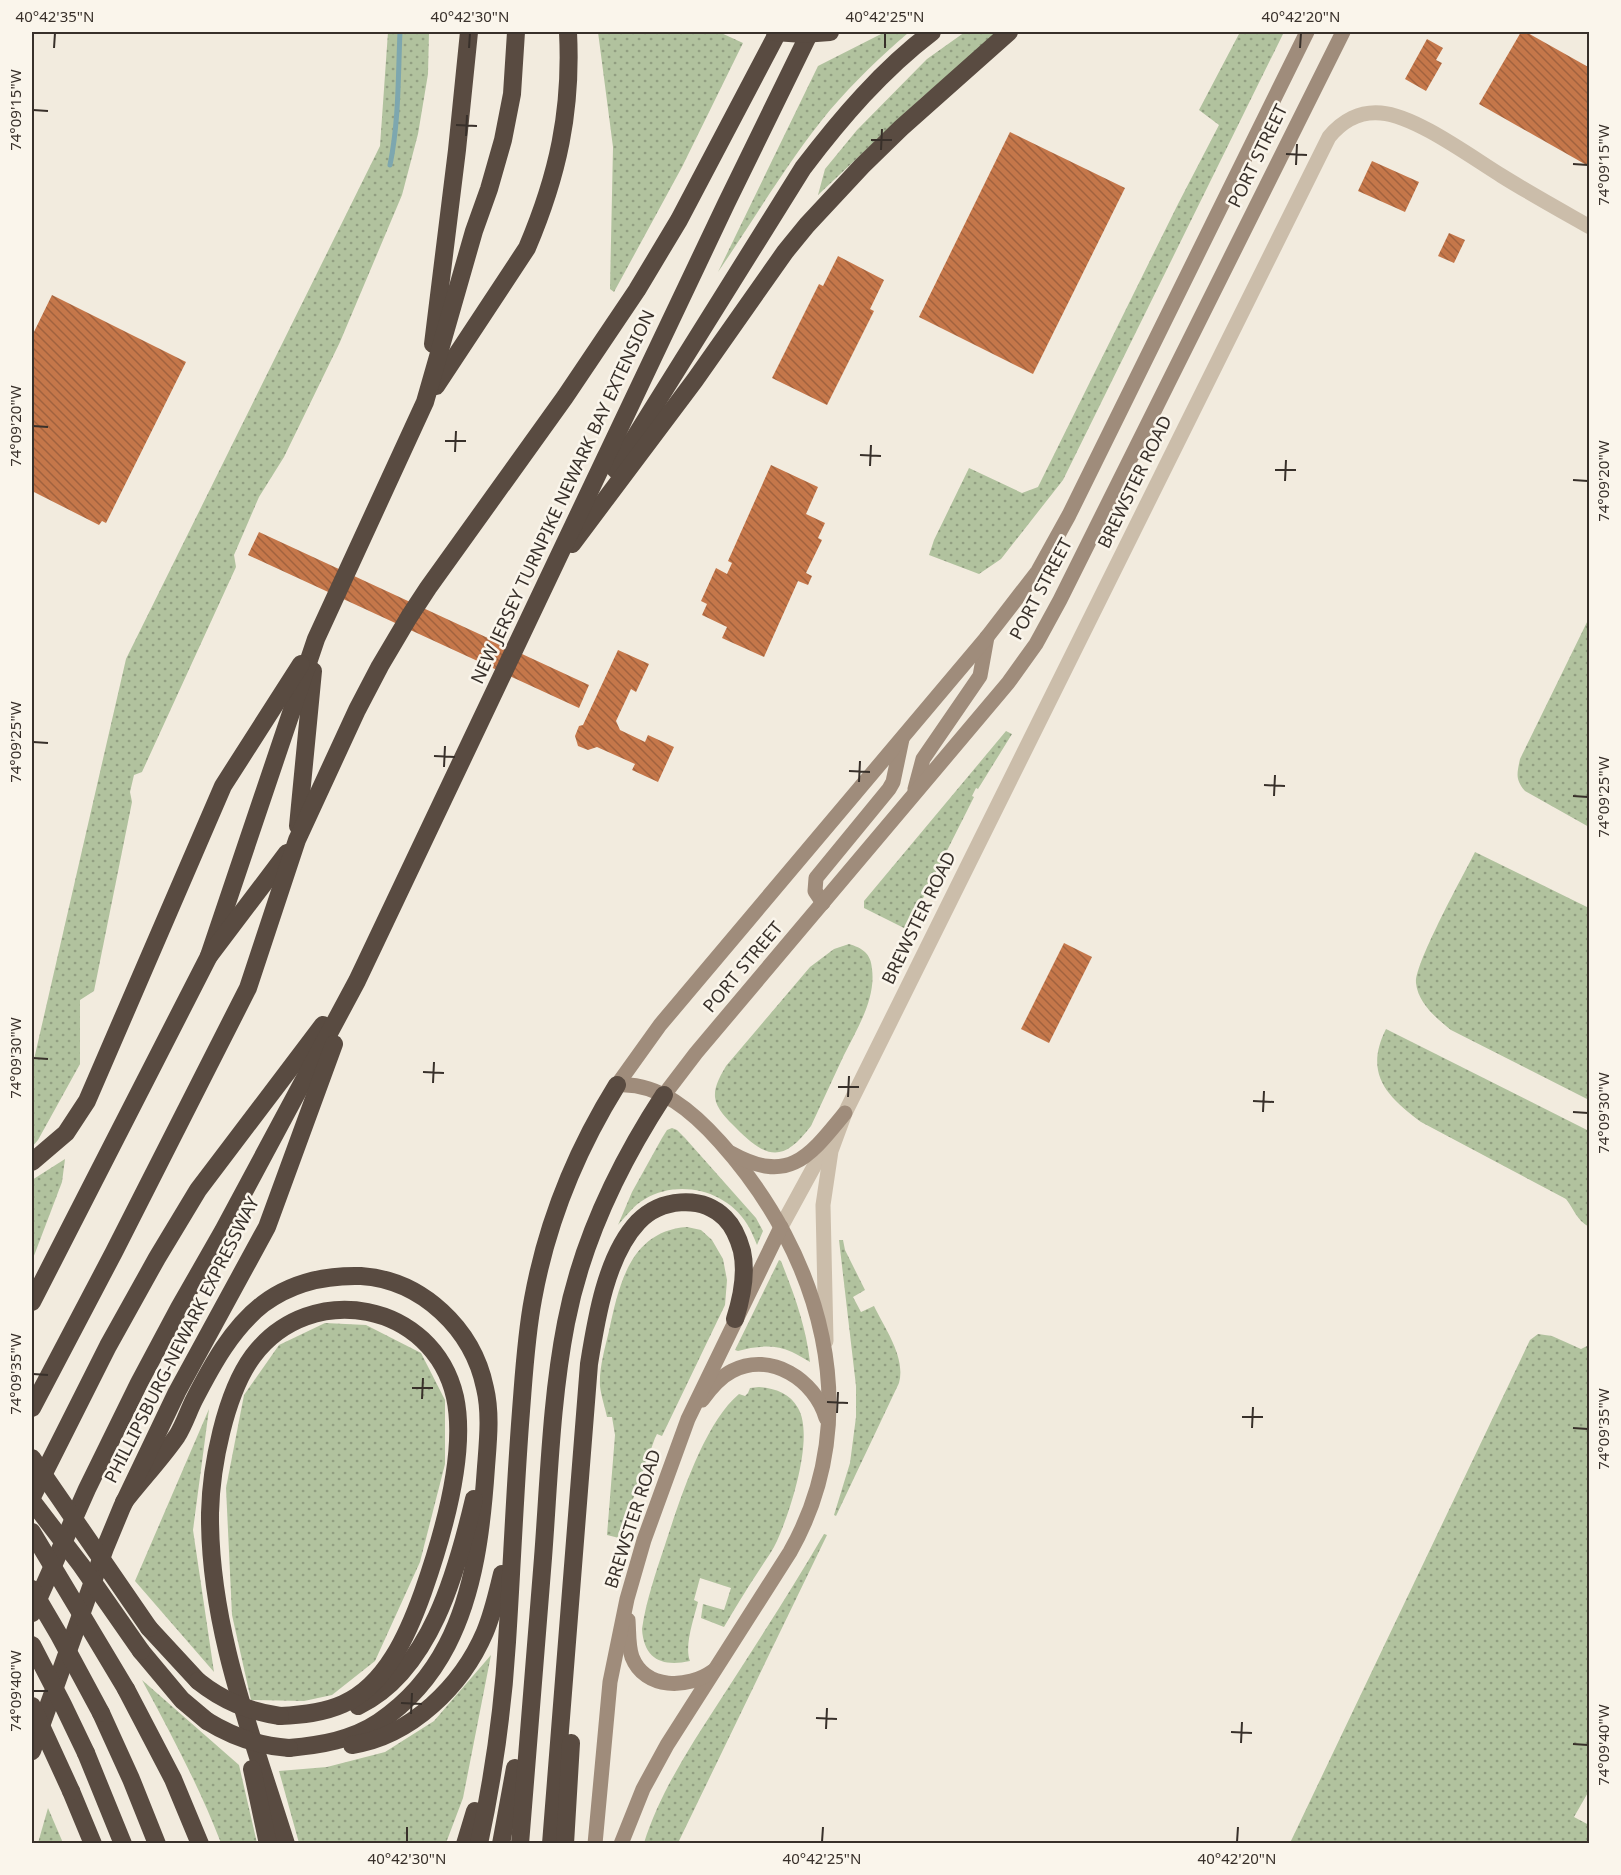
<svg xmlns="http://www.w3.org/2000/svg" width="1621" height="1875" viewBox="0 0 1621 1875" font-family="'Noto Sans',sans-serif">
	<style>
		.grass { fill: url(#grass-dots) }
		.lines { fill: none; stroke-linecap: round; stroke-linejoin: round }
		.stream { stroke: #7da7af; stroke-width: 5 }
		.building { fill: url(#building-back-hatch) }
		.street { stroke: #cbbdaa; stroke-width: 15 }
		.secondary { stroke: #9f8c7b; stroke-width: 15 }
		.highway { stroke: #594b41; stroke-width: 18 }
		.highway-bridge { stroke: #594b41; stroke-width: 18 }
		.ticks { fill: none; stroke: #38302a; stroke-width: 2 }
		.labels { text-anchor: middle; stroke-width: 5; stroke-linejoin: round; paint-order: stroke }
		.street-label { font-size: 18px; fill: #38302a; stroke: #faf5eb }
		.neatline { fill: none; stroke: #38302a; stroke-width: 2 }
		.ticks-label { font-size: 15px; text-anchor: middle; fill: #38302a }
	</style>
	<defs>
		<pattern id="grass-dots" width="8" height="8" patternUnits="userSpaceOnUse" patternTransform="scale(1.5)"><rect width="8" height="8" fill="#b1c29e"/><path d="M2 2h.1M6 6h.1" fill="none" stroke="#919e81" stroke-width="1.8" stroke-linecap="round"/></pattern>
		<pattern id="building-back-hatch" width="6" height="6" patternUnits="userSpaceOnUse" patternTransform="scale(1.5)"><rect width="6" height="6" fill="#c5774a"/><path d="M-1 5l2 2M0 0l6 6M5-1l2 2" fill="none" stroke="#a1623e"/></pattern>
	</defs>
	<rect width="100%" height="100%" fill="#f2ebde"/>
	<g class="grass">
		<polygon points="388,32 429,32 428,74 418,134 402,195 340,342 284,457 259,497 234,555 236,567 142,772 134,775 130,792 132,802 94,991 80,1000 80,1064 38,1140 32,1147 32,1068 126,659 380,146"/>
		<polygon points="598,32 719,32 743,43 682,167 614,292 610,289 613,147"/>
		<path d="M885,32H907L908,33C880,57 854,82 830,110C788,161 755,218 718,272L818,66Z"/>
		<polygon points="965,32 999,32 920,99 818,195 825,169 857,130 927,59"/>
		<polygon points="1240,32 1284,32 1063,480 1001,559 979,574 929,555 934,540 969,468 1022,493 1038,487 1178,204 1219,125 1199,110"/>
		<path d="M1589,618L1590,827H1589L1525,791C1515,779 1517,774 1520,759Z"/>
		<polygon points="1006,731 1012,734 978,789 976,788 972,796 974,797 908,928 904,928 864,908 864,901"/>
		<path d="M1475,852L1589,908V1100L1451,1030C1436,1018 1418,1003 1416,983C1414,964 1464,874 1475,852Z"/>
		<path d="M849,944C862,948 871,953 872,969C876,999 857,1029 844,1055C833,1079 822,1102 811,1126C783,1163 767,1159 736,1128C728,1120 716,1109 715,1097C714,1086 721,1075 726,1066L810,967L834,949Z"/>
		<path d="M1386,1029L1589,1131V1227C1576,1219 1575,1211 1566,1199L1421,1122C1386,1096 1364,1073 1386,1029Z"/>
		<path d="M672,1128L677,1130L685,1138L756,1218L763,1231L757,1245C754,1238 751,1230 747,1224C726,1190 679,1179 645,1199C634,1205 626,1216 618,1225L632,1192L662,1138L667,1130Z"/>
		<polygon points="65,1159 62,1182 32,1261 32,1180"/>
		<path d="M687,1227L701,1230L712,1240L723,1259L727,1280L725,1305L662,1436L657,1434L655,1438L619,1538L607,1535L615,1435L612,1417H607C605,1407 601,1396 600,1386C599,1368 605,1348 609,1331C619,1285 630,1231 687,1227Z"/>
		<path d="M839,1240H843L845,1250L865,1290L853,1297L861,1312L874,1306C885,1329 906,1357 899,1383L836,1516L834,1515L850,1463L856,1417V1386Z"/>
		<path d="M779,1260L781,1261C794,1294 806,1326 810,1362C804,1359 799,1355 792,1352C775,1344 755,1346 738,1351L735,1350Z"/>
		<polygon points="325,1323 366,1325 421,1353 445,1400 445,1464 420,1562 375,1661 332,1695 304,1701 251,1700 232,1615 226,1488 244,1395 279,1345"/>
		<polygon points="1538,1334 1552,1336 1581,1349 1587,1346 1589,1347 1590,1789 1574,1817 1589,1825 1589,1843 1290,1843 1530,1340"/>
		<path d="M759,1387C774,1388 790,1393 798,1408C815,1437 790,1512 777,1541C772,1552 764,1562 758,1572C746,1590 735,1608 724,1627L701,1618L703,1604L724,1610L731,1588L700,1578L694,1600L698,1602C694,1618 684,1646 690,1661C663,1667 644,1660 642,1629C646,1601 656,1572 665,1545C679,1502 704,1423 739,1394L745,1396L748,1393L750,1388Z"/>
		<polygon points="209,1409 193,1530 214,1672 135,1581"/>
		<path d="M824,1534L827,1535L678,1843H644C660,1792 690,1747 719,1702C755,1646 791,1591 824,1534Z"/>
		<polygon points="491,1655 463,1798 446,1843 299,1843 279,1771 327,1767 385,1752 434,1721"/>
		<path d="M142,1680L239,1765L257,1843H221C199,1786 171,1734 142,1680Z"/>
		<polygon points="48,1808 63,1843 38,1843"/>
	</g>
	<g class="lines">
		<path class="stream" d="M390,165C399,121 398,76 400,32"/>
	</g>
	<g class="building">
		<polygon points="1521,32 1526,32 1590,68 1590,167 1479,104"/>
		<polygon points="1427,39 1443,48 1436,60 1442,63 1426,91 1405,79"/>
		<polygon points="1010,132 1125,188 1033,374 919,317"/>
		<polygon points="1372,161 1419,182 1405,212 1358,191"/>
		<polygon points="1449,233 1465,240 1454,263 1438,256"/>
		<polygon points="838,256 884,280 870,309 874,311 827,405 772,378 819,284 823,286"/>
		<polygon points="52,295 186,362 106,523 102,521 99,525 32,491 32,336"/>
		<polygon points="771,465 818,487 806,514 825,523 818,538 822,540 806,573 812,576 808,585 798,581 764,657 722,638 727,627 702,615 707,604 701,601 716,568 727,574 732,563 728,561"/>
		<polygon points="259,532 589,685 579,708 248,555"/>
		<polygon points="618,650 649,664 636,692 631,689 616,721 620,730 645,742 648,735 674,747 658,782 632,770 635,764 597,747 588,750 578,746 575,736 579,726 583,725"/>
		<polygon points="1064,943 1092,957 1049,1043 1021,1029"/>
	</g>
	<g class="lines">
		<g class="street">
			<polyline points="781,1227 829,1139"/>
			<path d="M826,1341L823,1205L831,1151L845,1113L1329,137C1342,121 1360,111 1381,113C1416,116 1471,157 1502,176C1531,194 1560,210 1590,227"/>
		</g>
		<g class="secondary">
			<polyline points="915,789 923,759 980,676 987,637"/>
			<polyline points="823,903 815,891 816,878 889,789 893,782 902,739"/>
			<polyline points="617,1085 660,1025 987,637 1038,571 1069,515 1307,32"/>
			<path d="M617,1085C660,1082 694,1113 720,1142C821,1254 868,1414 790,1552L667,1745L643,1789L621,1844"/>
			<polyline points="664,1095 696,1053 1008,683 1036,644 1060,600 1343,32"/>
			<path d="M731,1153C789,1185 809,1157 845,1113"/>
			<path d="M702,1400C710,1389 720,1377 732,1371C771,1351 815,1380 826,1418"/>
			<path d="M628,1620C629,1632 628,1646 632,1657C645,1690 688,1689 713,1671"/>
			<polyline points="595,1844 610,1682 627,1599 644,1540 688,1419 781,1227"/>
		</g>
		<g class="highway">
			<polyline points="433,344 457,150 469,32"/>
			<path d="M436,386L527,248C558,175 572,111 568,32"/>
			<path d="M615,469L803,168C841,118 882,70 932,32"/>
			<polyline points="572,544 695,380 785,252 807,225 862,166 901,128 1009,32"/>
			<polyline points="298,826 313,671"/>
			<polyline points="209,956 316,639 425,402 474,231 489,189 503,140 512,94 516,32"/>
			<polyline points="32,1162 66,1133 87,1101 223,786 301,664"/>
			<polyline points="32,1302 209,956 287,853"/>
			<polyline points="32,1408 114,1252 248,988 297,840 357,710 380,666 409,617 428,588 565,397 637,290 679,220 778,32"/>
			<polyline points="32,1497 108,1346 157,1258 198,1190 323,1025"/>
			<path d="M124,1502C141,1480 161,1459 177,1436C184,1425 188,1412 194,1400C212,1365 232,1328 263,1304C291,1283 326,1275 361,1276C422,1280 473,1329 485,1388C491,1413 488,1441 486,1467C482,1526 475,1591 447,1645C431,1676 407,1703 379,1722C352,1740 321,1745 289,1748"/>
			<polyline points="32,1613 87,1489 139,1383 179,1308 223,1231 357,981 726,204 810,32"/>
			<polyline points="149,1628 198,1681"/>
			<polyline points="141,1651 182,1700 207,1721"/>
			<polyline points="126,1689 173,1779 200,1844"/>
			<path d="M358,1706C430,1672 457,1571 474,1499"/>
			<polyline points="101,1713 131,1779 157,1844"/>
			<path d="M280,1716C301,1715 323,1713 343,1704C386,1685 408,1634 423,1592C442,1538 467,1453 455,1397C433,1302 311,1279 253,1356C225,1394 211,1467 210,1513C209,1628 252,1735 286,1844"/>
			<path d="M352,1745C411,1736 462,1686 485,1632C493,1613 497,1594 502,1574"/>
			<polyline points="32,1751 105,1548 122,1507 177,1392 267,1227 334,1044"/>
			<polyline points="86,1753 123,1844"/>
			<polyline points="252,1769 268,1844"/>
			<polyline points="71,1791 93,1844"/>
			<polyline points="465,1844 475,1811"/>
			<path d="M479,1844C493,1778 503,1709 507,1642C512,1565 515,1488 521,1411C524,1373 526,1336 533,1299C547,1222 576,1151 617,1085"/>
			<polyline points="501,1844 515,1768"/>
			<path d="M520,1844C527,1748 535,1653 543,1558C549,1480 551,1400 566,1323C582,1240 619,1164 664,1095"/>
			<path d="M551,1844L589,1364C596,1320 606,1256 638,1222C660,1199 701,1194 725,1218C733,1226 739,1240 742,1251C747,1274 742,1297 735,1319"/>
			<polyline points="565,1844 571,1743"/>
		</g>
		<g class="highway-bridge">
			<polyline points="775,32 803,34 830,32"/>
			<polyline points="32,1458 149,1628"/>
			<polyline points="32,1501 81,1565 141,1651"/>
			<polyline points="32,1532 126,1689"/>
			<polyline points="32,1589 59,1635 101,1713"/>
			<polyline points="32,1645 63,1705 86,1753"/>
			<path d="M198,1681C223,1701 248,1711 280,1716"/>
			<polyline points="32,1706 71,1791"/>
			<path d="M207,1721C233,1737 259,1746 289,1748"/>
		</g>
	</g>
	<path class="ticks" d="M54,48L55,33M469,48L470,33M885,48V33M1300,48L1301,33M33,110L48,111M456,125L477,126M466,136L467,115M871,140H892M881,150L882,129M1286,154L1307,155M1573,164L1588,165M1296,165L1297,144M33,426L48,427M445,441H466M455,452L456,431M860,455L881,456M870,466L871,445M1275,470H1296M1573,480L1588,481M1285,481L1286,460M33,742L48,743M434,756L455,757M444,767L445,746M849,771L870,772M859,782L860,761M1264,785L1285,786M1274,796L1275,775M1573,796L1588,797M33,1058L48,1059M423,1072L444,1073M433,1083L434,1062M838,1087H859M848,1097L849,1076M1253,1101L1274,1102M1263,1112L1264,1091M1573,1112L1588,1113M33,1374L48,1375M412,1388H433M422,1399L423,1378M827,1402L848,1403M837,1413L838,1392M1242,1417H1263M1252,1428L1253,1407M1573,1428L1588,1429M33,1691H48M401,1703L422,1704M411,1714L412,1693M816,1718L837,1719M826,1729L827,1708M1231,1732L1252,1733M1241,1743L1242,1722M1573,1744L1588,1745M407,1842V1827M822,1842L823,1827M1237,1842L1238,1827"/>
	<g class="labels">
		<g class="street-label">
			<text transform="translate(1258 156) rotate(-64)" y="6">PORT STREET</text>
			<text transform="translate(1135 482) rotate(-64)" y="6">BREWSTER ROAD</text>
			<text transform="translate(563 497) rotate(-65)" y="6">NEW JERSEY TURNPIKE NEWARK BAY EXTENSION</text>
			<text transform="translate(1041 589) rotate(-62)" y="6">PORT STREET</text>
			<text transform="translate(919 918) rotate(-64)" y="6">BREWSTER ROAD</text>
			<text transform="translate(743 967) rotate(-50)" y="6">PORT STREET</text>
			<text transform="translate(182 1340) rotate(-63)" y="6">PHILLIPSBURG-NEWARK EXPRESSWAY</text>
			<text transform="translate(633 1519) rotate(-72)" y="6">BREWSTER ROAD</text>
		</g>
	</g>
	<rect width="1621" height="1875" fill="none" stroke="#faf5eb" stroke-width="66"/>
	<rect x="33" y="33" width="1555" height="1809" class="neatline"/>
	<g class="ticks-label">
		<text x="55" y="22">40°42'35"N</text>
		<text x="470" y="22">40°42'30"N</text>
		<text x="885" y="22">40°42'25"N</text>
		<text x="1301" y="22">40°42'20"N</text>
		<text transform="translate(16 110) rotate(-90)" y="5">74°09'15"W</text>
		<text transform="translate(1604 165) rotate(-90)" y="5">74°09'15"W</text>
		<text transform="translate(16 426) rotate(-90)" y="5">74°09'20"W</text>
		<text transform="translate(1604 481) rotate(-90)" y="5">74°09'20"W</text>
		<text transform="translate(16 742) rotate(-90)" y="5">74°09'25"W</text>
		<text transform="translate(1604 797) rotate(-90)" y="5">74°09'25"W</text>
		<text transform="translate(16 1058) rotate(-90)" y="5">74°09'30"W</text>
		<text transform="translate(1604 1113) rotate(-90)" y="5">74°09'30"W</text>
		<text transform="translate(16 1374) rotate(-90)" y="5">74°09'35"W</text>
		<text transform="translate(1604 1429) rotate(-90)" y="5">74°09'35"W</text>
		<text transform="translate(16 1691) rotate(-90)" y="5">74°09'40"W</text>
		<text transform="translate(1604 1745) rotate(-90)" y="5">74°09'40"W</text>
		<text x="407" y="1864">40°42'30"N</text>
		<text x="822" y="1864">40°42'25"N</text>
		<text x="1237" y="1864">40°42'20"N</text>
	</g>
</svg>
